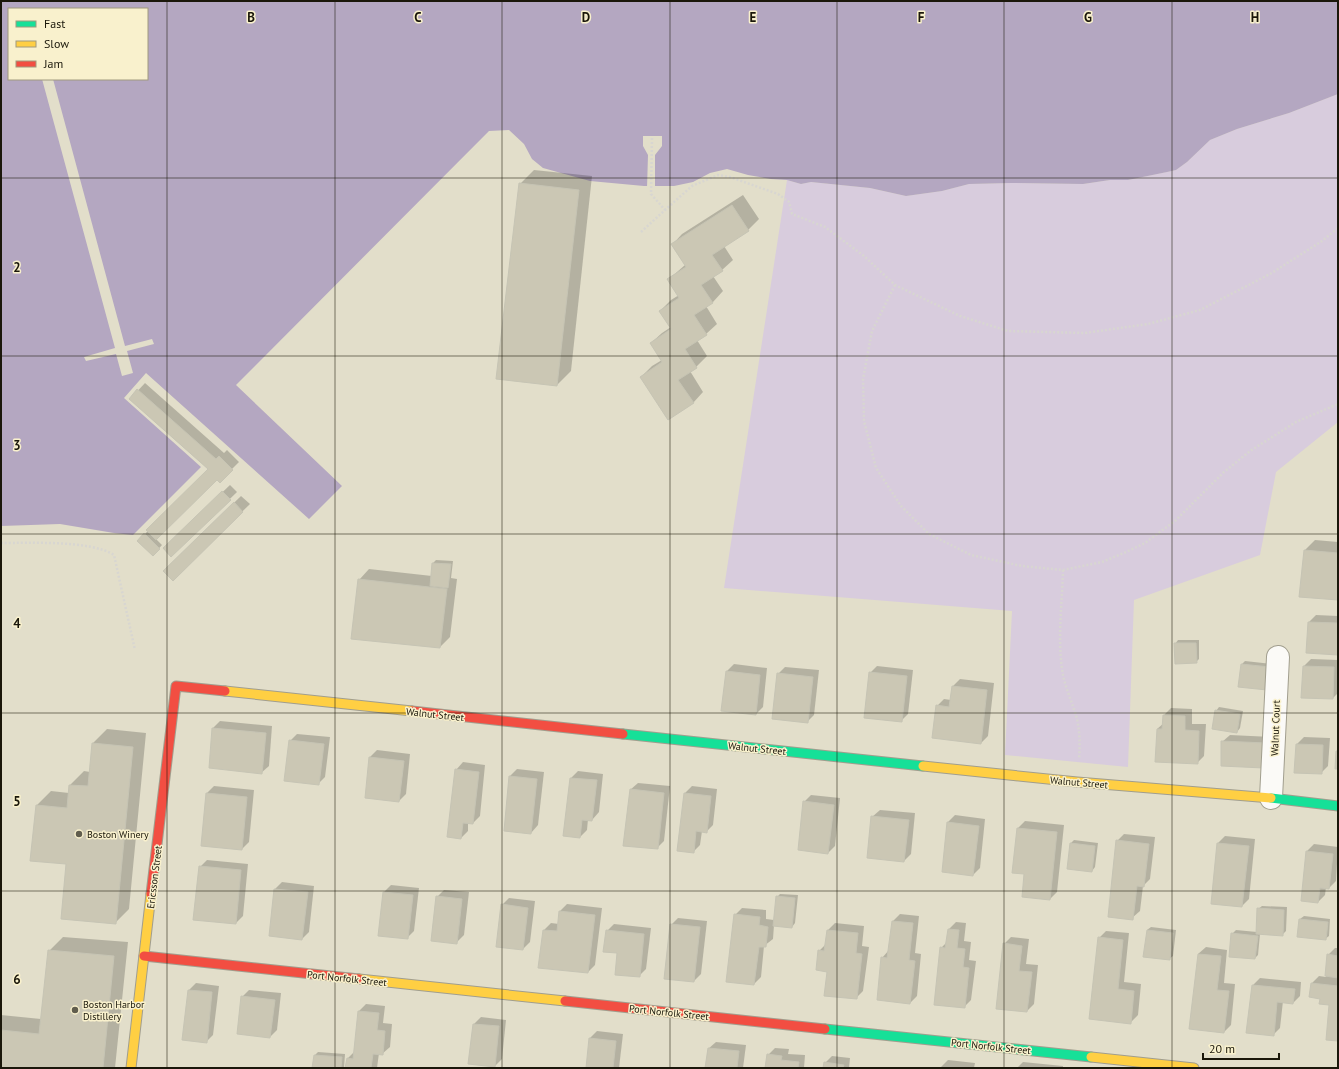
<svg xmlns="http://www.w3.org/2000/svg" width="1339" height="1069" viewBox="0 0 1339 1069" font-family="'PT Sans',sans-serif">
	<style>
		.green { fill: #d8ccdd }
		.water { fill: #b4a7c1; fill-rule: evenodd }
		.pier { fill: #e2deca }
		.shadow { fill: #0003 }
		.building { fill: #cbc7b4; stroke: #c6c4b4 }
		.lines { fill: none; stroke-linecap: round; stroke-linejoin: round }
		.street-casing { stroke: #a19e8e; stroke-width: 24 }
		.fast-casing { stroke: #a19e8e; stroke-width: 11 }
		.slow-casing { stroke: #a19e8e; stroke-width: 11 }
		.jam-casing { stroke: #a19e8e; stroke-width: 11 }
		.path { stroke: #d8d6d1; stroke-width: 2.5; stroke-dasharray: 2 2; stroke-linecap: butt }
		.street { stroke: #fbfaf7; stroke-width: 22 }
		.fast { stroke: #16e098; stroke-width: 9 }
		.slow { stroke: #ffcf43; stroke-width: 9 }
		.jam { stroke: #f24e42; stroke-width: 9 }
		.grid { fill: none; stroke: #1a170a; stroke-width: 1; stroke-opacity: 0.55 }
		.poi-dot { fill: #605d4d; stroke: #f9f1cd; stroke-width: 1.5 }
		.labels { text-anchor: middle; stroke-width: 3; stroke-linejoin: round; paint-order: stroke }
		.street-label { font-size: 10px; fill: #1a170a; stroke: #f9f1cd }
		.poi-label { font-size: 10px; fill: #1a170a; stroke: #f9f1cd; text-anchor: start }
		.grid-label { font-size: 13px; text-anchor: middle; font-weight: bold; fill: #1a170a; stroke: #f9f1cd; stroke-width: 3; stroke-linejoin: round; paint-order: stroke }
	</style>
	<rect width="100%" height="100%" fill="#e2deca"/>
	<polygon class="green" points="1338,94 1338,422 1276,472 1260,555 1134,600 1128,767 1005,755 1012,611 724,588 787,180 801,184 811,182 870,188 906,196 942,191 969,184 1011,183 1083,184 1110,180 1128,180 1176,170 1187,162 1210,140 1237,129 1289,113"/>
	<path class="water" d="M1,1H1338V94L1289,113L1237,129L1210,140L1187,162L1176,170L1167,172L1128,180H1110L1083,184L1011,183L969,184L942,191L906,196L870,188L811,182L801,184L787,180L771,179L748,175L727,169L710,173L693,182L674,186H644L590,181L543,168L532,159L524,144L509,130L489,131L236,385L342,486L309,519L146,373L124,398L201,467L133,535L114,533L60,524L1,526ZM9,9H147V79H9Z"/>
	<g class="pier">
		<polygon points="42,79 53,79 125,346 152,339 154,344 127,351 133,373 122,376 116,354 86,361 84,357 115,348"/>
		<polygon points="643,136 662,136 662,146 655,155 655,188 647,188 648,155 643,146"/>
	</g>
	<g class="shadow">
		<polygon points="534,170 592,176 571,371 557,385 520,184"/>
		<polygon points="743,195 759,219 748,230 724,246 733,260 722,270 713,276 723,291 713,302 706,306 717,324 706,334 697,340 707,356 696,367 690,371 703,392 693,403 641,377 652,366 662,360 651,343 662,333 671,327 660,311 671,300 679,295 669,279 685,265 672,245 682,234"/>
		<polygon points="145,383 224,453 227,450 239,462 220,481 217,479 155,538 162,545 153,555 138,541 209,469 131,398"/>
		<polygon points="230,485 237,492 171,556 164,548"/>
		<polygon points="241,496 250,504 173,579 164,571"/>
		<polygon points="1315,540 1338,542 1338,599 1305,550"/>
		<polygon points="436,560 453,561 451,578 457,579 450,637 440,647 359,580 369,569 432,576 433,563"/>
		<polygon points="1316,615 1338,616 1338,654 1309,622"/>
		<polygon points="1178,640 1199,640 1199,659 1196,662 1175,644"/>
		<polygon points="1311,659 1338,660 1338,693 1333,698 1304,666"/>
		<polygon points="1245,661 1273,664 1270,686 1242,664"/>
		<polygon points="734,664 767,668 763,707 756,714 727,671"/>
		<polygon points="877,666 913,670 908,714 901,721 870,673"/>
		<polygon points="785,667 819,670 814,715 807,722 778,674"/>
		<polygon points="960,679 994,683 988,736 981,743 937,706 944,699 951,700 953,686"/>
		<polygon points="1219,707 1243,711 1240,728 1237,732 1216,711"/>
		<polygon points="1171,708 1192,709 1192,724 1206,724 1204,756 1197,763 1157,729 1164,723 1164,715"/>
		<polygon points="220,721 272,726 269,766 261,773 213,728"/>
		<polygon points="107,729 146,733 129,909 115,923 67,863 31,860 37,805 51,791 69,793 70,785 84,771 90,772 93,743"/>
		<polygon points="297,734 330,737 325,777 318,784 290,741"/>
		<polygon points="1230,735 1272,737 1271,760 1222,742"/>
		<polygon points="1304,737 1330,738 1328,766 1321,773 1297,744"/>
		<polygon points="377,750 410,754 406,794 399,801 370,757"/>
		<polygon points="463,762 485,765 480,816 473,823 468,822 468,831 461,838 456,770"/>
		<polygon points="517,769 544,772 538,825 531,833 510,776"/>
		<polygon points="578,771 603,774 599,812 592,820 588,819 587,830 580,837 564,835 571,778"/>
		<polygon points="638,783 670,786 664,841 657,848 630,790"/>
		<polygon points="214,786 254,790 249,842 242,849 207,793"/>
		<polygon points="692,786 717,789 713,825 706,832 702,831 700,845 693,852 678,850 685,793"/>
		<polygon points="811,795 840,798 835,846 828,853 804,802"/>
		<polygon points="880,810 915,813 911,854 904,861 872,817"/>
		<polygon points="955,815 985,819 980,868 973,875 948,822"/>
		<polygon points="1025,821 1064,825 1057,892 1050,899 1025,873 1013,872 1018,828"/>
		<polygon points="1124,834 1155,837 1150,879 1143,886 1140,911 1132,918 1117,841"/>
		<polygon points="1225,836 1255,839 1249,899 1242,906 1218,843"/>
		<polygon points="1074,840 1098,843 1095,867 1092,871 1071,843"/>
		<polygon points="1314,844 1338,847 1336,881 1329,888 1326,887 1325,895 1318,902 1307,851"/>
		<polygon points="207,860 248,864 243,916 236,923 200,867"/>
		<polygon points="282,882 314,886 309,932 302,939 270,935 275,889"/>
		<polygon points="391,885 419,888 414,931 407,938 384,892"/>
		<polygon points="444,890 469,892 464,935 457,942 437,897"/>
		<polygon points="780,894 798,895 795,923 792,927 774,925 773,939 764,946 761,977 754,984 735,915 742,908 766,910 766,919 774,920 777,897"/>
		<polygon points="509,898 535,901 530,942 523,949 502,905"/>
		<polygon points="567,904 602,908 595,965 588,972 539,967 544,930 551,923 559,924 560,911"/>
		<polygon points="1262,906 1287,907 1286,931 1282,935 1260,934 1258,955 1255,958 1232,934 1236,930 1257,932 1258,909"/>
		<polygon points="900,914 919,916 915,953 921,954 917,996 910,1003 882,958 889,950 893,921"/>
		<polygon points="1304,916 1330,919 1329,936 1325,939 1300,919"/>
		<polygon points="678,918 707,921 701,974 694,981 671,925"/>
		<polygon points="956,922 966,923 964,941 971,942 969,960 976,961 971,1000 964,1007 941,948 947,942 949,929"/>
		<polygon points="835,923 864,926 862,946 869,947 863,991 856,998 828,971 819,951 826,944 828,930"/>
		<polygon points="614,924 651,928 646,969 639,976 619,952 607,931"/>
		<polygon points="1151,927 1176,930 1173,956 1169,959 1147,930"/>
		<polygon points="1106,931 1129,933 1124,982 1141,984 1138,1015 1131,1022 1090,1018 1099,938"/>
		<polygon points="63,937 128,942 115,1068 1,1068 1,1015 41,1019 49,951"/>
		<polygon points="1011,937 1029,939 1026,964 1038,965 1034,1004 1027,1011 1004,944"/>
		<polygon points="1206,947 1227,950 1224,983 1235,984 1231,1025 1224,1032 1198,954"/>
		<polygon points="1335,948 1338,948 1338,1040 1331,1004 1321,998 1312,983 1319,976 1326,977 1328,955"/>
		<polygon points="1260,978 1301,982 1300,996 1293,1003 1283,1001 1280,1028 1273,1035 1247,1032 1253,985"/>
		<polygon points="196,983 219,986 213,1035 206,1042 189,990"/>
		<polygon points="249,990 281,993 277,1030 270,1037 242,997"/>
		<polygon points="366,1004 385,1006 383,1023 392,1024 390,1047 382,1054 379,1053 377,1068 346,1068 348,1058 354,1052 359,1011"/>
		<polygon points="481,1017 506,1020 502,1059 495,1066 469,1063 474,1024"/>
		<polygon points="597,1031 623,1034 619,1068 587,1068 590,1038"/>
		<polygon points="716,1042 746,1045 743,1068 706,1068 708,1049"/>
		<polygon points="775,1048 789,1049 788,1054 805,1055 804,1068 766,1068 768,1055"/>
		<polygon points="318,1052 345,1054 344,1068 313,1068 315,1055"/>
		<polygon points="832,1056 850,1058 849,1068 824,1068 825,1063"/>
		<polygon points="948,1060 975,1063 974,1068 940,1068"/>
		<polygon points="1023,1062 1063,1066 1063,1068 1017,1068"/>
	</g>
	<g class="building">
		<polygon points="519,183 579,190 557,386 496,379"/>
		<polygon points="732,205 749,231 712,255 723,271 701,285 713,303 694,315 707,335 685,349 697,368 678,380 694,403 668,420 640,377 662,362 650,343 671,329 659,311 679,298 667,279 686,267 671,244"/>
		<polygon points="137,389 216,459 219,456 233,470 220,483 217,480 156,540 146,530 208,469 129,399"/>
		<polygon points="222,491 231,500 171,557 163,548"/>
		<polygon points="234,502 243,512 173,581 163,571"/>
		<polygon points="144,533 160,549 153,556 137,541"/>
		<polygon points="1304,550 1338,553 1338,600 1299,597"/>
		<polygon points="432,563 451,564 448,588 430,586"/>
		<polygon points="358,579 447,589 440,648 351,639"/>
		<polygon points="1308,622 1338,623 1338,655 1306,653"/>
		<polygon points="1174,643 1196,643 1197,663 1175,664"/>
		<polygon points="1241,664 1270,667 1267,690 1238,687"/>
		<polygon points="1303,666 1334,667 1333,699 1301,698"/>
		<polygon points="726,671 760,675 756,715 721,711"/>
		<polygon points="869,672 907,676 902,722 864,718"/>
		<polygon points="777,673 813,677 808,723 772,719"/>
		<polygon points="952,686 987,690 981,744 932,738 936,705 949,707"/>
		<polygon points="1215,710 1240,714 1237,733 1212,729"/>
		<polygon points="1163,715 1185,716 1185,730 1199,731 1198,764 1155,762 1157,729 1162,729"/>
		<polygon points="212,728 266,733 262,774 209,768"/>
		<polygon points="289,740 324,744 319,785 284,781"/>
		<polygon points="1221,741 1266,743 1264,768 1221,766"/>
		<polygon points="92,743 133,747 116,924 61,919 66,864 30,861 36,805 67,808 69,785 88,786"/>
		<polygon points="1296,744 1323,745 1322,774 1294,773"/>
		<polygon points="1336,751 1338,751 1338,769 1335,769"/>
		<polygon points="369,757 404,761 399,802 365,798"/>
		<polygon points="455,769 479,772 473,824 463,823 461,839 447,837"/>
		<polygon points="509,776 537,779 531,834 504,831"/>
		<polygon points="570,778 597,780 592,821 582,820 580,838 563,836"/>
		<polygon points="630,789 664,793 658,849 623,846"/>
		<polygon points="206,793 247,797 242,850 201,846"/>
		<polygon points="684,793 711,796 707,833 696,831 694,853 677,851"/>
		<polygon points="803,801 834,805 828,854 798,850"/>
		<polygon points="871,816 909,820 904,862 867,858"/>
		<polygon points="947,822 979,826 973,876 942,872"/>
		<polygon points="1017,828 1057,832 1050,900 1022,897 1024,874 1012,873"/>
		<polygon points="1116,840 1149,844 1144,887 1137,886 1133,920 1108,917"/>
		<polygon points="1070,843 1095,846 1092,872 1067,869"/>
		<polygon points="1217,843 1249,846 1242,907 1211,904"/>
		<polygon points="1306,851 1333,854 1329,889 1320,888 1318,903 1301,901"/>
		<polygon points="199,866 241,870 236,924 193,920"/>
		<polygon points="274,889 308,892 302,940 269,936"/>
		<polygon points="383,892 413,895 408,939 378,936"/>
		<polygon points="436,896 462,899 457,944 431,941"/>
		<polygon points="776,896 795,898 792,928 773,926"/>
		<polygon points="501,904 528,908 523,950 496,947"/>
		<polygon points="1257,908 1284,910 1283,936 1256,934"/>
		<polygon points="559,911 595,915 588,973 538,968 543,930 557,931"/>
		<polygon points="734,914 760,917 759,925 768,927 766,947 759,947 754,985 726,982"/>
		<polygon points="1299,919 1328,922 1326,940 1297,937"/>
		<polygon points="892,921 913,923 909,960 915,961 910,1004 877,1000 881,957 887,958"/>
		<polygon points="670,924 700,927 694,982 664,979"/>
		<polygon points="948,929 959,930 957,948 965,949 963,967 969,968 965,1008 934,1005 940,947 945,948"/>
		<polygon points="606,930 644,934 640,977 615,975 617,953 603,952"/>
		<polygon points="827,930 858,933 856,953 862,954 857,999 824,996 827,972 816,970 818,950 824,951"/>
		<polygon points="1147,930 1173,933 1170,960 1143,957"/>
		<polygon points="1231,933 1258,936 1255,959 1229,957"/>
		<polygon points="1098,937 1123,940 1118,989 1134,991 1131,1024 1089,1019"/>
		<polygon points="1003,943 1022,946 1019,971 1032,972 1027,1012 996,1009"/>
		<polygon points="48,950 114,956 103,1068 1,1068 1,1030 39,1034"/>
		<polygon points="1198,954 1221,956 1217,990 1229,991 1224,1033 1189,1029"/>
		<polygon points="1327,954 1338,956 1338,978 1325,976"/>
		<polygon points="1311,983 1338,986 1338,1041 1326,1040 1329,1005 1319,1004 1320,999 1309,997"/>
		<polygon points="1252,985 1295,989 1293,1004 1277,1002 1274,1036 1246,1033"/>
		<polygon points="188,990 212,992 207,1043 182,1040"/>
		<polygon points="241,996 275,1000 270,1038 237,1034"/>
		<polygon points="358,1011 379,1013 377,1030 385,1031 383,1055 373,1054 371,1068 345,1068 347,1058 353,1059"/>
		<polygon points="473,1024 499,1026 495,1067 468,1064"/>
		<polygon points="589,1038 616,1041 613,1068 586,1068"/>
		<polygon points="708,1048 739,1051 737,1068 705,1068"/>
		<polygon points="767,1054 782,1056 781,1060 799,1062 798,1068 765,1068"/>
		<polygon points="314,1055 342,1057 341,1068 312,1068"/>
		<polygon points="824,1062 844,1065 843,1068 823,1068"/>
	</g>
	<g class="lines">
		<defs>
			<polyline id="street" points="1271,798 1278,657"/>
			<g id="fast">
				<polyline points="623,734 923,766"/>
				<polyline points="1271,798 1338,806"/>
				<polyline points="825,1029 1091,1057"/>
			</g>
			<g id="slow">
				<polyline points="225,691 412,711"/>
				<polyline points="923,766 1077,782 1271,798"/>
				<polyline points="359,979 565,1001"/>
				<polyline points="1091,1057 1194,1068"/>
				<polyline points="131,1068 151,894"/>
			</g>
			<g id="jam">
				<polyline points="412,711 623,734"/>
				<polyline points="151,894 176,686 225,691"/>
				<polyline points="144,956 359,979"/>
				<polyline points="565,1001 825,1029"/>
			</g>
		</defs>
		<use href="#street" class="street-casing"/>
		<use href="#fast" class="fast-casing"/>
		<use href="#slow" class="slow-casing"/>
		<use href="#jam" class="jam-casing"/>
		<g class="path">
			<polyline points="652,138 651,194 665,210"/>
			<polyline points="641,232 665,210 692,186 718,175 730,177 778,194 789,202 792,214 825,227 864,256 895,285 960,316 1008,331 1085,333 1148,324 1200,310 1270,274 1322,241 1338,228"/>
			<polyline points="895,285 872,331 863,379 864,421 876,468 901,506 929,534 971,555 1022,566 1063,570 1102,562 1124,553 1145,543 1175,521 1224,472 1250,451 1296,422 1338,404"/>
			<path d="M1,543C29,543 91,540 114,555L135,650"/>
			<path d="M1063,570C1062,605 1057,641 1063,675C1066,690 1073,704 1077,719C1080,733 1080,745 1079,759"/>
		</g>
		<use href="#street" class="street"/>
		<use href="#fast" class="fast"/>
		<use href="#slow" class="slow"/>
		<use href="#jam" class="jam"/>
	</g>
	<path class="grid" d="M167,1V1068M335,1V1068M502,1V1068M670,1V1068M837,1V1068M1004,1V1068M1172,1V1068M1,178H1338M1,356H1338M1,534H1338M1,713H1338M1,891H1338"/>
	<g class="poi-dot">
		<circle cx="79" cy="834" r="4"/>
		<circle cx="75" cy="1010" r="4"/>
	</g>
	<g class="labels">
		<g class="street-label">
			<text transform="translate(435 714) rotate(6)" y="4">Walnut Street</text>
			<text transform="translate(1275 728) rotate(-88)" y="4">Walnut Court</text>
			<text transform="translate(757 748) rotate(6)" y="4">Walnut Street</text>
			<text transform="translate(1079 782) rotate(5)" y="4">Walnut Street</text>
			<text transform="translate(154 877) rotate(-83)" y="4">Ericsson Street</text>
			<text transform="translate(347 978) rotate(6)" y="4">Port Norfolk Street</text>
			<text transform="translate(669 1012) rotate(6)" y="4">Port Norfolk Street</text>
			<text transform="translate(991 1046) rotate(6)" y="4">Port Norfolk Street</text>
		</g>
		<g class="poi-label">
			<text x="87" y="838">Boston Winery</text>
			<text x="83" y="1008">Boston Harbor<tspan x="83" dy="12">Distillery</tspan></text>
		</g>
	</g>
	<g class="grid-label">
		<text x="251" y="22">B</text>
		<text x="418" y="22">C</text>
		<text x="586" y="22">D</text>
		<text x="753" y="22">E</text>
		<text x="921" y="22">F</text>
		<text x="1088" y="22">G</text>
		<text x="1255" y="22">H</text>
		<text x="17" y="272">2</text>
		<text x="17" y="450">3</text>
		<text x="17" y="628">4</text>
		<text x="17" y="806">5</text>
		<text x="17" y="984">6</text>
	</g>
	<rect width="1339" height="1069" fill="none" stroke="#1a170a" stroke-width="4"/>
	<rect x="8" y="8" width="140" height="72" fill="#f9f1cd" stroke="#a09a7f"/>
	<rect x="16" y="21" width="20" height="6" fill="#16e098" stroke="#a09a7f"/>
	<text x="44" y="28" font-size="12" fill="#1a170a">Fast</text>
	<rect x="16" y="41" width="20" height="6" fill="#ffcf43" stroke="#a09a7f"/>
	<text x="44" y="48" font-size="12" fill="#1a170a">Slow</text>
	<rect x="16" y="61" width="20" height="6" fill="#f24e42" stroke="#a09a7f"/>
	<text x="44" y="68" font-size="12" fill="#1a170a">Jam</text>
	<path d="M1203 1053v6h76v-6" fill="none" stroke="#1a170a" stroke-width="2"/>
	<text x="1209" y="1053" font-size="12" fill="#1a170a" stroke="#f9f1cd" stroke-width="3" paint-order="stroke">20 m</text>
</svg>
